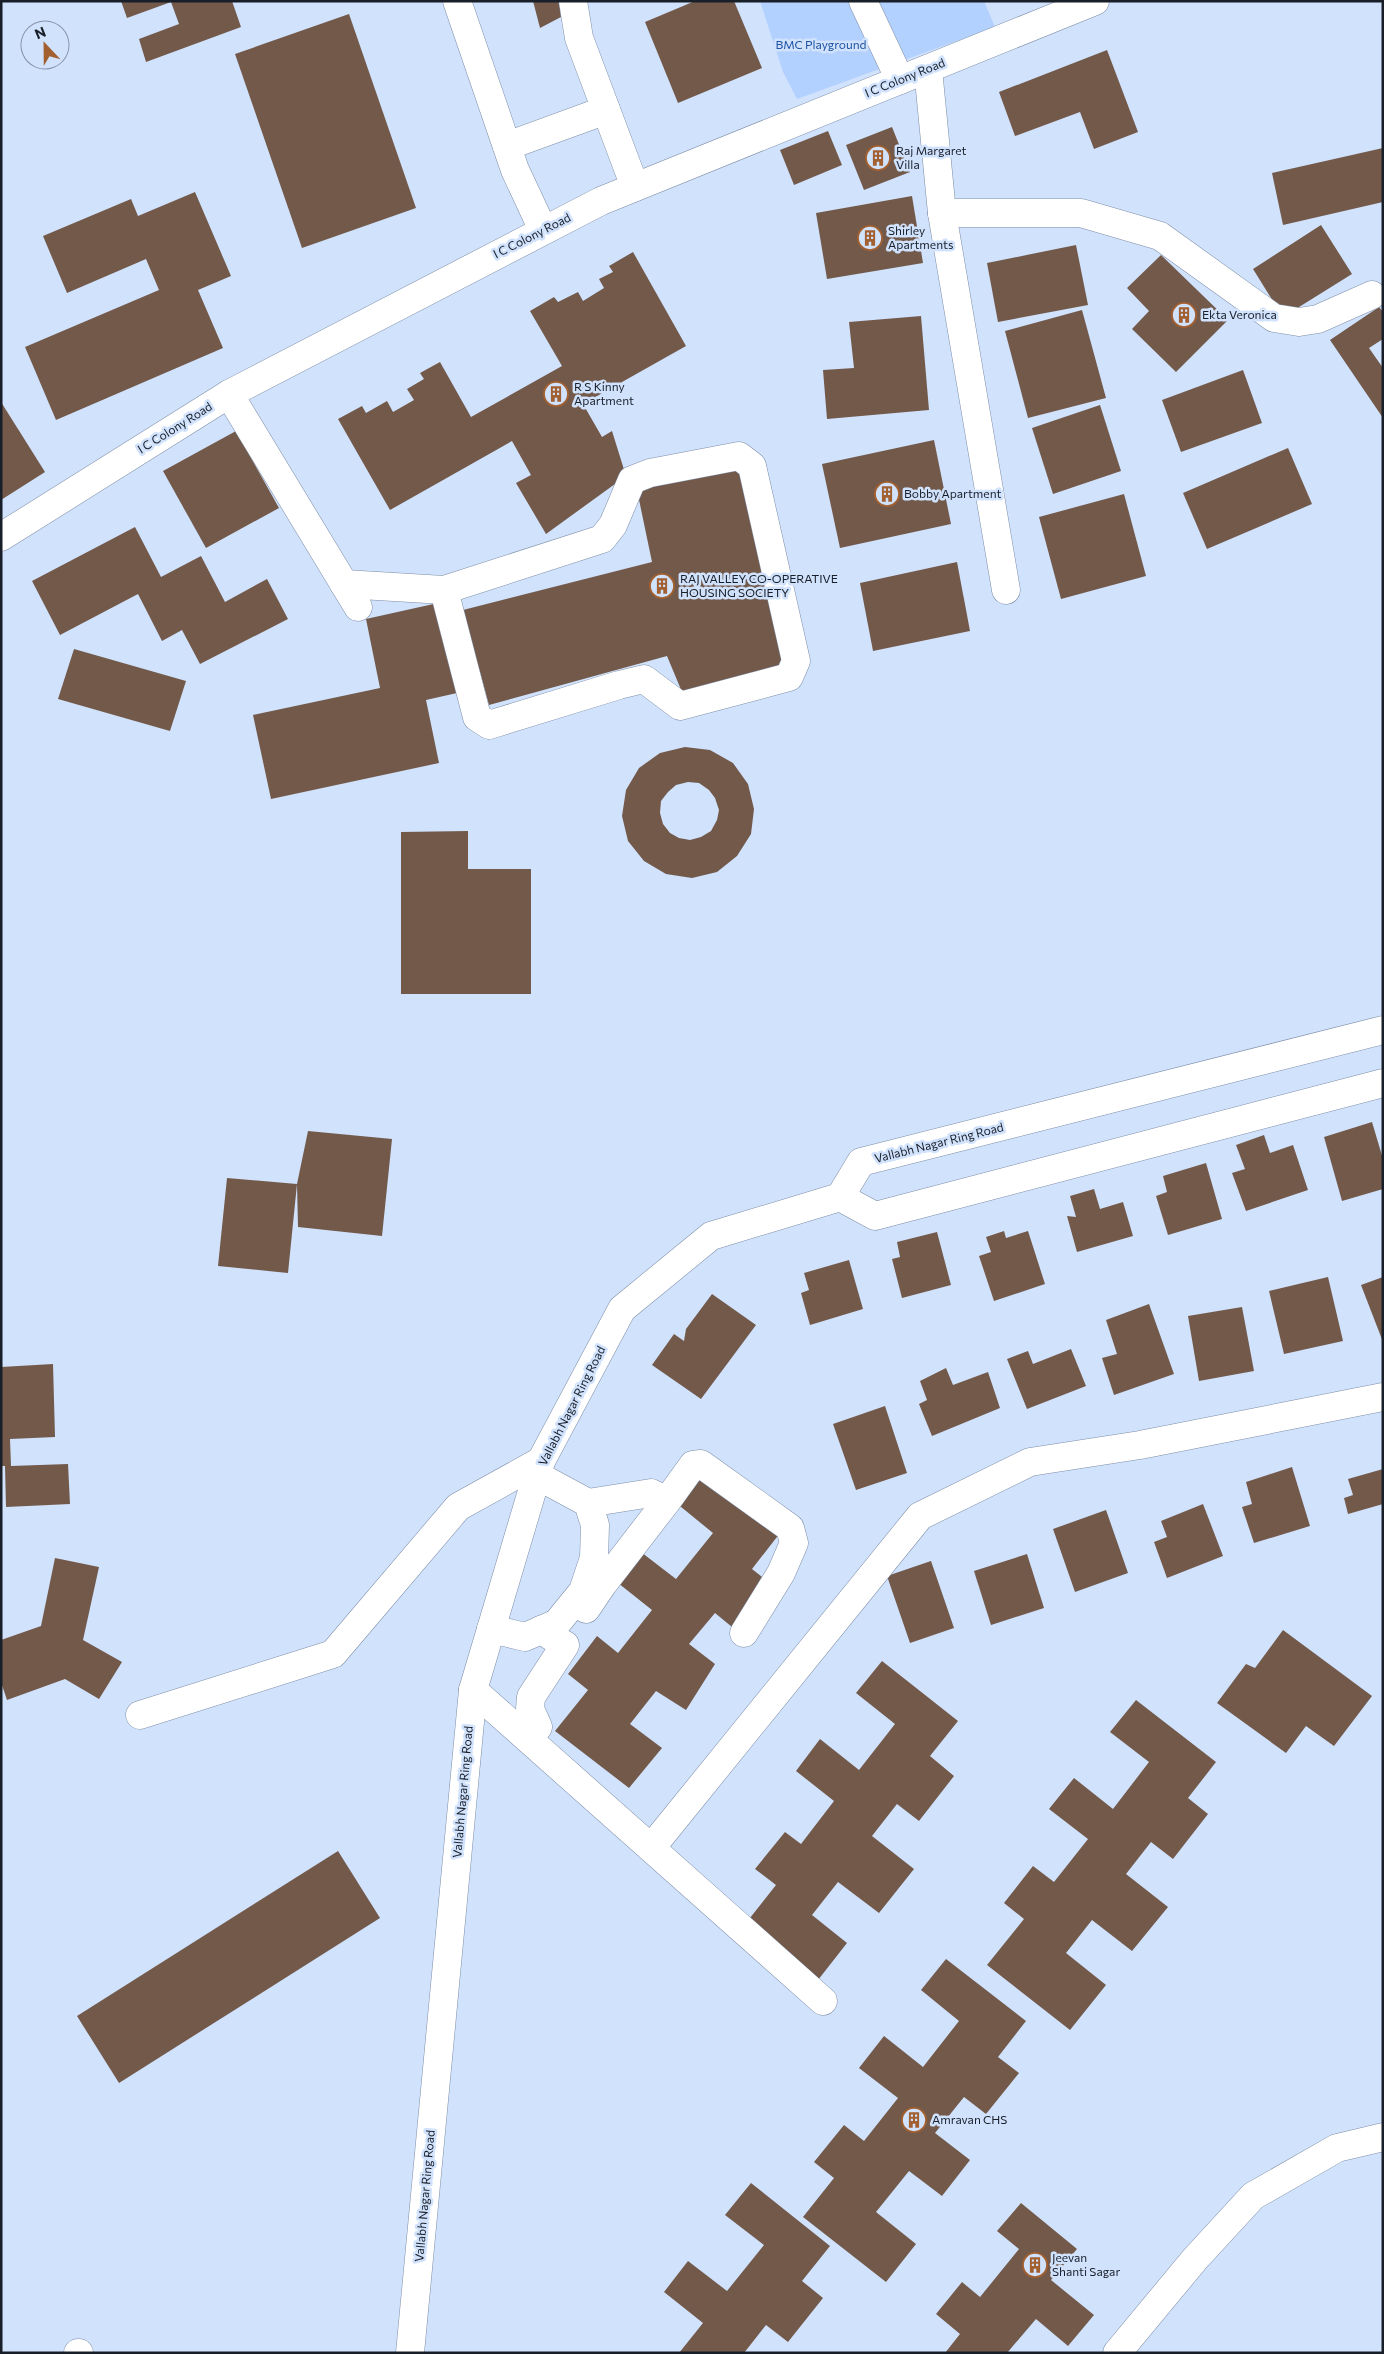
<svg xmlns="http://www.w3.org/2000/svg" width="1384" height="2354" viewBox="0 0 1384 2354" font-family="Commissioner,sans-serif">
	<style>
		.green { fill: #b3d1ff }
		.building { fill: #72594a; fill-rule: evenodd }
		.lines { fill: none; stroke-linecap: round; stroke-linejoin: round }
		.minor-casing { stroke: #7e8ea6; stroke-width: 29 }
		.minor { stroke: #fff; stroke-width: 28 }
		.labels { text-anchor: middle; stroke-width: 5; stroke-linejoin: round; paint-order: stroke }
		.park-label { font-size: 12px; fill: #1c52a2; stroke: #d1e2fd }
		.street-label { font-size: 12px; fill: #191f29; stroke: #d1e2fd }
		.poi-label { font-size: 12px; fill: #191f29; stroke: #d1e2fd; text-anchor: start }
	</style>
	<rect width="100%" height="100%" fill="#d1e2fd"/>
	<polygon class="green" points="760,1 984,1 995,27 797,99 783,72"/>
	<g class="building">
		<polygon points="121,1 232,1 241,27 146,62 139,39 179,24 171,2 127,18"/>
		<polygon points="533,1 559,1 561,17 540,28"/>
		<polygon points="695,1 734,1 762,68 678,103 645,22"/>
		<polygon points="349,14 416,208 302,248 235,54"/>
		<polygon points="1107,50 1138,132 1094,149 1080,112 1015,136 999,92"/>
		<polygon points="892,127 910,172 864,190 846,145"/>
		<polygon points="828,131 842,165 794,185 780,150"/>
		<polygon points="1383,148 1383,202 1283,225 1272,173"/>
		<polygon points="195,192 231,276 198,290 223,348 56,420 25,347 159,290 146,259 67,293 43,236 131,199 138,216"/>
		<polygon points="912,196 923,263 827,279 816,213"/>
		<polygon points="1321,225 1352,274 1283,317 1253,269"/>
		<polygon points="1076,245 1088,305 998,322 987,263"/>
		<polygon points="633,252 686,346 583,404 602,437 612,431 626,476 546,534 516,483 531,475 512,441 390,510 338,419 362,406 366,413 387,401 393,412 414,400 407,389 424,379 420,373 440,362 471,417 562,366 530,311 554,297 558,302 578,292 583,301 604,288 599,279 613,272 609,266"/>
		<polygon points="1161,255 1228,320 1176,372 1132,329 1149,311 1127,288"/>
		<polygon points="1379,307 1383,312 1383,339 1369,348 1383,368 1383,418 1330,340"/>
		<polygon points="1082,310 1106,398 1028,418 1005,331"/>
		<polygon points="921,316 929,410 827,419 823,370 854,368 849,322"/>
		<polygon points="1243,370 1262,423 1181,452 1162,400"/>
		<polygon points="1,402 45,472 1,500"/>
		<polygon points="1100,405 1121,471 1053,494 1032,428"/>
		<polygon points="236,431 279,508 206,548 163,471"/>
		<polygon points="934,440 951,524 840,548 822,464"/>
		<polygon points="1288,448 1312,504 1207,549 1183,493"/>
		<polygon points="739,469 784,665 682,692 667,656 489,705 463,610 652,562 637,490"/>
		<polygon points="1124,494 1146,576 1061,599 1039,517"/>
		<polygon points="135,527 161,577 201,556 225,602 267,579 288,619 200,664 182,630 162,641 138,594 60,635 32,581"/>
		<polygon points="957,562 970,631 873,651 860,583"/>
		<polygon points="438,603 457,693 426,700 439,763 271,799 253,715 380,688 366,619"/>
		<polygon points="74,649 186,681 170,731 58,699"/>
		<path d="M685,747L710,750L733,763L748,784L754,809L751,834L737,856L717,872L692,878L666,874L644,861L628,841L622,816L626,790L639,768L660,753ZM688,782L699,783L709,790L715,798L719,810L717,820L711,831L701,837L690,840L679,838L670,833L663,824L660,813L661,801L668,792L676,785Z"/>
		<polygon points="468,831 468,869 531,869 531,994 401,994 401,832"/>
		<polygon points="1372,1122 1383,1159 1383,1189 1342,1201 1324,1137"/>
		<polygon points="308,1131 392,1139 382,1236 298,1227 297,1184"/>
		<polygon points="1264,1135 1270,1153 1293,1145 1308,1190 1246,1211 1232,1173 1245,1169 1236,1145"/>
		<polygon points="1206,1163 1222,1219 1168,1235 1156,1196 1167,1192 1163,1176"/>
		<polygon points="227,1178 297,1184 288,1273 218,1266"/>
		<polygon points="1094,1189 1100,1209 1123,1202 1133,1236 1077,1252 1067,1216 1076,1217 1070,1196"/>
		<polygon points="1004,1231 1006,1238 1028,1231 1045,1284 994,1301 979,1256 991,1252 986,1237"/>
		<polygon points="937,1232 951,1285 902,1298 892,1259 900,1257 897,1242"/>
		<polygon points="849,1260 863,1309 810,1325 801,1293 809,1290 804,1273"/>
		<polygon points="1328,1277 1343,1341 1284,1354 1269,1291"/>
		<polygon points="1383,1277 1383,1342 1361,1285"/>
		<polygon points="712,1294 756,1325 701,1399 652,1365 674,1334 684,1341 686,1329"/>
		<polygon points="1149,1304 1174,1374 1114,1395 1102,1358 1117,1354 1106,1320"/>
		<polygon points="1242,1307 1254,1371 1199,1381 1188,1316"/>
		<polygon points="1071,1349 1086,1386 1027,1409 1007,1359 1028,1351 1033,1364"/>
		<polygon points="53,1364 55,1437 10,1439 11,1466 68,1464 70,1504 6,1507 5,1466 1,1466 1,1367"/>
		<polygon points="946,1368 953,1385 988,1372 1000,1408 932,1436 919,1404 927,1400 920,1381"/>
		<polygon points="885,1406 907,1473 856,1490 833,1424"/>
		<polygon points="1292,1467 1310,1526 1254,1543 1242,1507 1252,1504 1246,1482"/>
		<polygon points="1383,1469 1383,1504 1348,1514 1344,1498 1353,1495 1348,1479"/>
		<polygon points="700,1470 780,1533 752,1569 767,1581 732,1627 715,1613 689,1644 715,1664 686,1710 656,1691 630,1724 662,1748 629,1788 555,1731 588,1690 568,1674 597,1636 618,1653 652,1610 613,1579 637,1549 676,1579 713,1533 675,1502"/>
		<polygon points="1203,1504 1223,1556 1167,1578 1154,1542 1167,1537 1161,1521"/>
		<polygon points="1106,1510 1128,1573 1075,1592 1053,1529"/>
		<polygon points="1027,1554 1044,1608 991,1625 974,1571"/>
		<polygon points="55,1558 99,1567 83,1640 122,1662 99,1699 65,1679 7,1700 1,1682 1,1640 41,1626"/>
		<polygon points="931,1561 954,1628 910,1643 887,1576"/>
		<polygon points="1283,1630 1372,1696 1334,1746 1306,1726 1286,1753 1217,1703 1246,1664 1255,1668"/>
		<polygon points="882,1661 958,1721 930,1756 954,1776 919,1821 897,1804 872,1836 914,1869 879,1913 838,1882 812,1915 847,1943 818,1980 746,1923 776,1885 755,1869 785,1832 801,1844 834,1801 796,1771 820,1739 859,1770 895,1724 856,1693"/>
		<polygon points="1136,1700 1216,1762 1188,1798 1208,1814 1173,1859 1151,1842 1126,1874 1168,1907 1132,1951 1092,1920 1066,1953 1106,1985 1070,2030 987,1965 1024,1919 1004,1903 1033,1866 1054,1882 1088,1839 1049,1809 1074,1778 1113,1809 1149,1762 1110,1732"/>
		<polygon points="338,1851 380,1918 119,2083 77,2016"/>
		<polygon points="946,1959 1026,2021 998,2057 1019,2073 986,2114 964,2097 935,2133 970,2160 942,2196 909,2171 876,2212 916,2244 886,2282 803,2217 834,2178 814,2162 844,2125 864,2141 898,2098 859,2068 884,2036 923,2067 959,2021 921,1990"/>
		<polygon points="751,2183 830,2246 802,2281 823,2298 788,2342 766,2325 744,2353 679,2353 703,2323 664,2292 688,2261 727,2291 764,2245 725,2215"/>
		<polygon points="1021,2203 1077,2249 1051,2280 1094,2315 1068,2346 1036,2319 1007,2353 945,2353 960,2334 936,2314 962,2282 980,2297 1019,2249 997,2231"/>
	</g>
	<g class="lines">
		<defs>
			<g id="minor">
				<polyline points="457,1 515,170 543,230"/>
				<polyline points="573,1 579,38 635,187"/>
				<polyline points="863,1 900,80"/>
				<polyline points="928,69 942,213 1006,590"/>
				<polyline points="507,146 606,110"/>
				<polyline points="942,213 1081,213 1160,236 1274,318 1299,322 1318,319 1372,295"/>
				<polyline points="229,394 358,607"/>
				<polyline points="1,537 229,394 601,201 1095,1"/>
				<polyline points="344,584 444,590 602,539 613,525 632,480 650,473 739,456 752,466 796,661 789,677 680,706 644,679 619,685 489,725 477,717 444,590"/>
				<polyline points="840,1197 875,1216 1383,1083"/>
				<polyline points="588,1503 651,1493 667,1501 693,1465 701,1464 790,1528 794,1543 781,1573 744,1633"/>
				<polyline points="586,1609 603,1584 667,1501"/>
				<polyline points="491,1629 525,1637 557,1623 583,1591 594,1558 595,1525 588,1503 538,1476"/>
				<polyline points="473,1690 823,2001"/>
				<polyline points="140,1715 333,1654 458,1507 541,1461"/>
				<polyline points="538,1727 530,1709 531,1697 565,1645 541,1630"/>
				<polyline points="651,1848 920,1516 1030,1462 1140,1445 1383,1397"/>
				<polyline points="78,2353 79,2353"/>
				<polyline points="410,2353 473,1690 541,1461 622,1309 711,1236 840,1197 861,1162 1383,1030"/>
				<polyline points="1117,2353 1195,2259 1253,2196 1337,2148 1383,2137"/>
			</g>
		</defs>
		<use href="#minor" class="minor-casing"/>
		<use href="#minor" class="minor"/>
	</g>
	<defs>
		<symbol id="building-ring" viewBox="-11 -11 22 22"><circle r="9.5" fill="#d1e2fd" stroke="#a25f2f" stroke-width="1.5"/><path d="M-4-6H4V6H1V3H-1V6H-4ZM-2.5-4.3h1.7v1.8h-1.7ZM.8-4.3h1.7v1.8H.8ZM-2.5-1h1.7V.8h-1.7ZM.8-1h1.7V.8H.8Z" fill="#a25f2f"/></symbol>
	</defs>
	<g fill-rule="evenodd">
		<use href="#building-ring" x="864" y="144" width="28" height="28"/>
		<use href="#building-ring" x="856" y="224" width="28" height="28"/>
		<use href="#building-ring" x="1170" y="301" width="28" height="28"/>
		<use href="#building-ring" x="542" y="380" width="28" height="28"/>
		<use href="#building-ring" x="873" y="480" width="28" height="28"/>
		<use href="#building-ring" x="648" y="572" width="28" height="28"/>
		<use href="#building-ring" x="900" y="2106" width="28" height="28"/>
		<use href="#building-ring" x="1021" y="2251" width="28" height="28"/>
	</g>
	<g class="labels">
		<g class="park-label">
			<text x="821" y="49">BMC Playground</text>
		</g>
		<g class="street-label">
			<text transform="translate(905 78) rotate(-22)" y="4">I C Colony Road</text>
			<text transform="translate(532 236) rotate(-27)" y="4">I C Colony Road</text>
			<text transform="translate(175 428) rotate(-32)" y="4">I C Colony Road</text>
			<text transform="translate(939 1143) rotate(-14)" y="4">Vallabh Nagar Ring Road</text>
			<text transform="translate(572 1406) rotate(-63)" y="4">Vallabh Nagar Ring Road</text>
			<text transform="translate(463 1792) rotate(-85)" y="4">Vallabh Nagar Ring Road</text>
			<text transform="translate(425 2196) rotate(-85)" y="4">Vallabh Nagar Ring Road</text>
		</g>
		<g class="poi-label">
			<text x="896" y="155">Raj Margaret<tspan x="896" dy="14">Villa</tspan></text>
			<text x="888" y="235">Shirley<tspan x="888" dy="14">Apartments</tspan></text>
			<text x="1202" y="319">Ekta Veronica</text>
			<text x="574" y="391">R S Kinny<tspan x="574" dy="14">Apartment</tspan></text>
			<text x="904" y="498">Bobby Apartment</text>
			<text x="680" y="583">RAJ VALLEY CO-OPERATIVE<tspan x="680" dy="14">HOUSING SOCIETY</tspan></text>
			<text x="932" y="2124">Amravan CHS</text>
			<text x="1052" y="2262">Jeevan<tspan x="1052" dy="14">Shanti Sagar</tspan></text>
		</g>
	</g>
	<rect width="1384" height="2354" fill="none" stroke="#191f29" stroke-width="5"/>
	<g transform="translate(45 45) rotate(338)"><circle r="24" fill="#d1e2fd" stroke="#8794a8"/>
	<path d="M0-4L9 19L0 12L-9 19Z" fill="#a25f2f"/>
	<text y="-8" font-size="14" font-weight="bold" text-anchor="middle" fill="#191f29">N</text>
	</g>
</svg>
